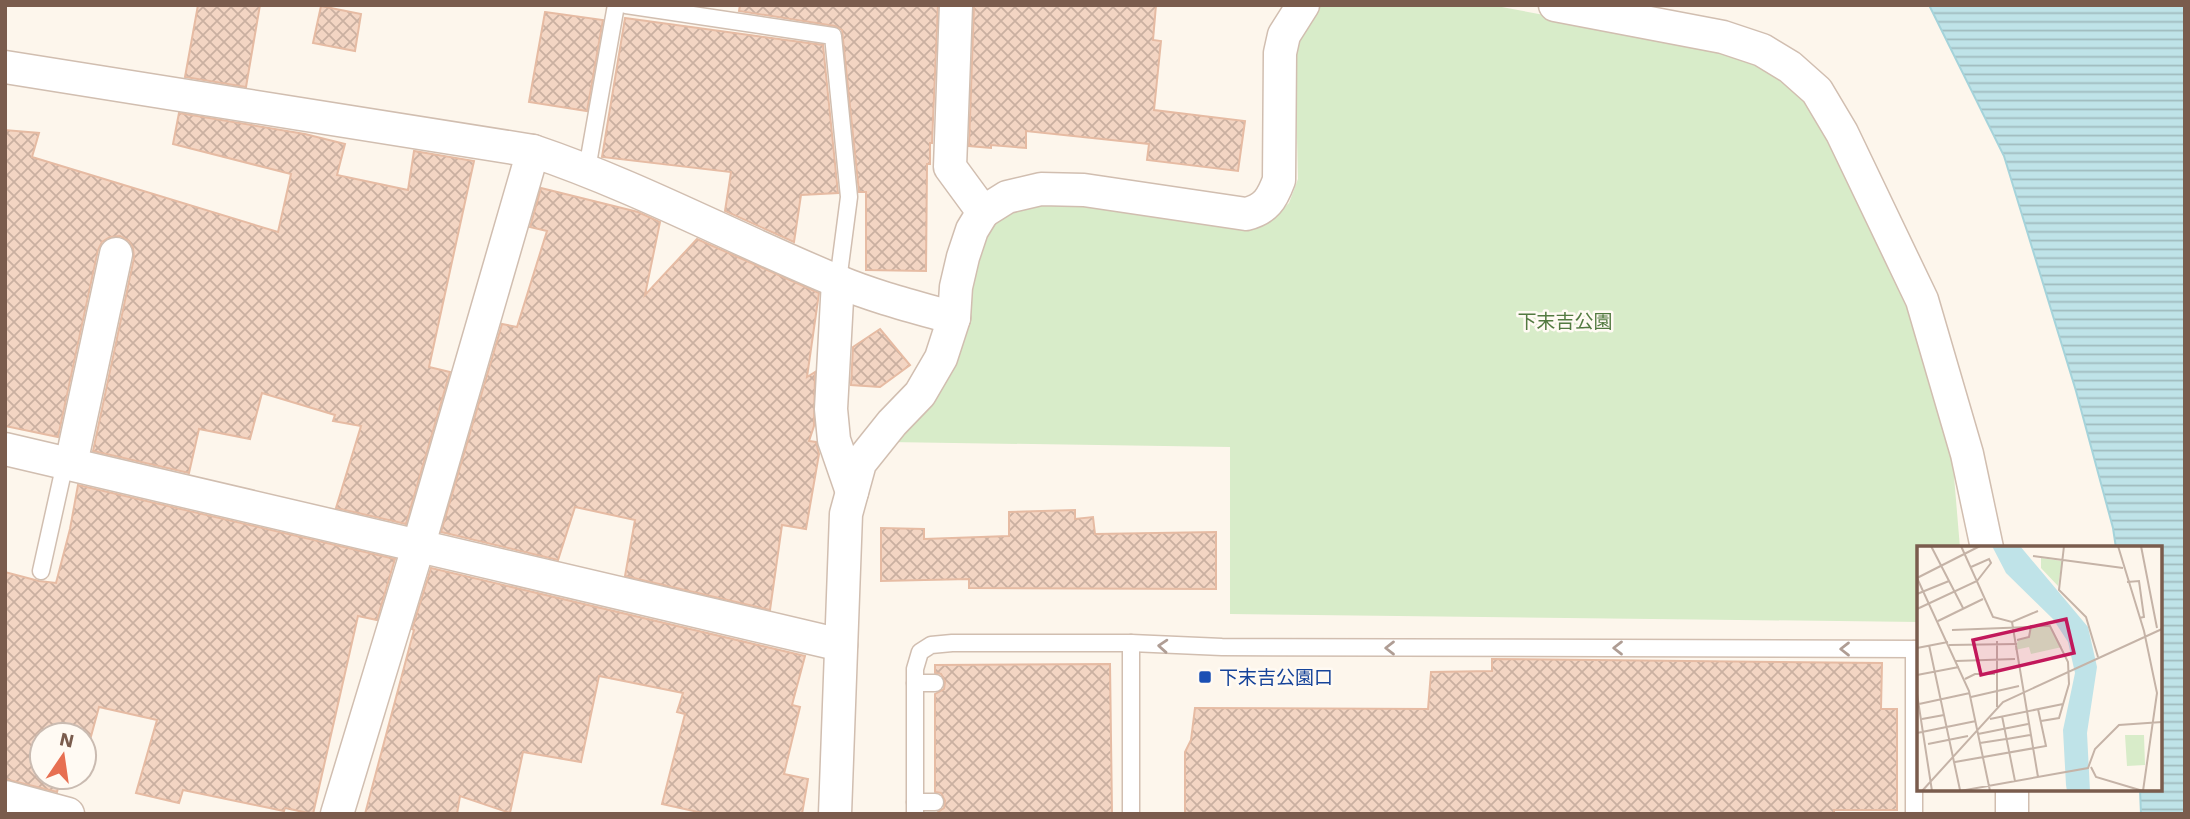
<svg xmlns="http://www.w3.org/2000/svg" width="2190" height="819" viewBox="0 0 2190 819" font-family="'Work Sans','Noto Sans JP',sans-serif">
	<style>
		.green { fill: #d8ecc9 }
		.water { fill: url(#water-rules); stroke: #a5d3da; stroke-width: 2 }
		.building { fill: url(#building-cross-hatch); stroke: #e6bba3; stroke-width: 2 }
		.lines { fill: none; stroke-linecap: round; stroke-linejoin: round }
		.service-casing { stroke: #d1beb0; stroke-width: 19 }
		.minor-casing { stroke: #d1beb0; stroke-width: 35 }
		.service { stroke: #fff; stroke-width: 16 }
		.minor { stroke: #fff; stroke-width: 32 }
		.oneway { stroke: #af9d94 }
		.transit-dot { fill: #1a4fb4; stroke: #fffaf3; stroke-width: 2.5 }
		.labels { text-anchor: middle; stroke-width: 5; stroke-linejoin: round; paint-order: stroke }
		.park-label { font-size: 19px; fill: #537a41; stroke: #fffaf3 }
		.transit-label { font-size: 19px; fill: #164399; stroke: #fffaf3; text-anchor: start }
		.inset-road { fill: none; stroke: #c5b3a7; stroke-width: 2 }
		.view { fill: #c2185b; fill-opacity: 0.15; stroke: #c2185b; stroke-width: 3.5 }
		.inset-edge { fill: none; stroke: #7a5c4d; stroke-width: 3.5 }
	</style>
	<defs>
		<pattern id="water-rules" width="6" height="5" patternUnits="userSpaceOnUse" patternTransform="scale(1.75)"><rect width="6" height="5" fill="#bfe3e8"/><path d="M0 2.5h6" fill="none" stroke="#a0bbbe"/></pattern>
		<pattern id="building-cross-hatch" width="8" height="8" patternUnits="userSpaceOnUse" patternTransform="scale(1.75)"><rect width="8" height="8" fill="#f3d5c3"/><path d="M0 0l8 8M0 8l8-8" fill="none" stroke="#cab0a1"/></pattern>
	</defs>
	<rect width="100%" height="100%" fill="#fdf6ec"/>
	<polygon class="green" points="1318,5 1491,5 1720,48 1760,60 1811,98 1908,305 1952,452 1960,548 1919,548 1919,622 1230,614 1230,447 889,442 969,319 974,264 984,238 996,222 1013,208 1041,201 1268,222 1289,203 1298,179 1295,54 1299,38"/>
	<polygon class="water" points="1929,5 2185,5 2185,814 2141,814 2140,789 2160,789 2160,548 2116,548 2113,528 2076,391 2004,156"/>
	<g class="building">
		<polygon points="198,5 260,5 246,87 185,77"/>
		<polygon points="740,5 938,5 932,143 930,143 930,164 927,164 926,271 866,270 866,192 859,192 842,30 835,26 739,11"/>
		<polygon points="974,5 1156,5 1153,40 1161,41 1154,110 1245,121 1238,171 1147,160 1149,144 1026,131 1026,148 991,145 991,148 969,146"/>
		<polygon points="321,6 361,14 355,51 313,43"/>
		<polygon points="545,12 603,20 587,111 529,102"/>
		<polygon points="625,18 823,45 838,193 801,195 794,242 725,211 731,172 602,157"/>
		<polygon points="179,113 305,134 345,144 337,175 408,190 414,151 474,161 429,367 450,372 406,524 336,508 361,426 333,421 335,415 262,393 250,439 199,429 189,473 93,451 134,258 133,248 129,241 120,236 110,237 102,242 98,250 58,437 5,426 5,130 39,133 32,157 278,232 291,174 173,144"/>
		<polygon points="541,188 638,212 660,222 645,295 697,239 819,293 807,377 815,372 814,426 809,441 816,442 819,454 806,529 782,525 770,610 625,576 635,520 575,507 558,560 441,532 502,324 517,327 547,231 530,227"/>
		<polygon points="880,329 910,365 880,387 851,385 853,347"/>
		<polygon points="78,485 395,559 377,620 358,616 313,814 285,808 284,811 183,790 179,803 136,793 157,720 99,707 87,751 84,750 84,735 42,735 42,777 61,777 57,792 5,779 5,572 39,581 56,583 70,529"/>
		<polygon points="1075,510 1075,519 1093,517 1095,534 1216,532 1216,589 969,588 969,579 881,581 881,528 924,529 924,539 1009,536 1009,512"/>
		<polygon points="431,568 805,656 792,705 800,707 784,774 808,779 802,814 707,814 662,804 685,714 677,712 683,693 599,676 581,762 523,752 510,813 460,796 457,814 365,814 414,630 412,629"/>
		<polygon points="1492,659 1882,663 1881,709 1897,709 1897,810 1834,810 1834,814 1185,814 1185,752 1191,740 1195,708 1428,709 1431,672 1492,671"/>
		<polygon points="1110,664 1112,814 935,814 944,808 945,801 941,793 935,792 935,694 944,689 945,682 941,674 935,673 935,665"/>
	</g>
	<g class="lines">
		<defs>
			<g id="service">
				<polyline points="626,5 833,36 849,197 838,281"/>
				<polyline points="587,169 616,5"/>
				<polyline points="41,571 65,463"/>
				<polyline points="1914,649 1914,814"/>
				<polyline points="915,683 935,683"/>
				<polyline points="915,802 935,802"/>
				<polyline points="915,814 915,669 920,652 931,645 952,643 1131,643 1222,647 1919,649"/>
				<polyline points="1131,814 1131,643"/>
			</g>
			<g id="minor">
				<polyline points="1555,5 1723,37 1762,50 1790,67 1817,91 1842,133 1922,300 1967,454 1987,548"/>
				<path d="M5,67L533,151C637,186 735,239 837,281C875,297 915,307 954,318"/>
				<path d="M983,212L1007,197L1041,189L1084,190L1246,214C1266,209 1272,199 1279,180L1280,53L1284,35L1303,5"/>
				<polyline points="838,281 831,409 834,440 852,492"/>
				<polyline points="5,449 841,645"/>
				<polyline points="71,464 116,254"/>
				<polyline points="2012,789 2012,814"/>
				<polyline points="5,797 68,814"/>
				<polyline points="337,814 419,544 533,151"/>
				<polyline points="835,814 846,514 860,463 892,423 920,394 941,358 954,318 956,287 963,257 972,230 983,212 950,167 956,5"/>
			</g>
		</defs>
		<use href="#service" class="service-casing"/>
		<use href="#minor" class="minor-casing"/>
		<use href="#service" class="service"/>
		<use href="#minor" class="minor"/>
	</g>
	<defs><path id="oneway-chevron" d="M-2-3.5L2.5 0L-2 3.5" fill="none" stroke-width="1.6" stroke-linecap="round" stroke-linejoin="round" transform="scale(1.75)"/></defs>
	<g class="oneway">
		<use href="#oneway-chevron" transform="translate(1163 646) rotate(-176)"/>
		<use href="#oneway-chevron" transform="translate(1390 648) rotate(-180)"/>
		<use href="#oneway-chevron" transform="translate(1618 648) rotate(-180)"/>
		<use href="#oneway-chevron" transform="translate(1845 649) rotate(-180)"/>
	</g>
	<rect class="transit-dot" x="1198" y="670" width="14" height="14" rx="3.5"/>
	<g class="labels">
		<g class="park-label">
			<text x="1565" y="328">下末吉公園</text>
		</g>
		<g class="transit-label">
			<text x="1219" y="684">下末吉公園口</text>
		</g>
	</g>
	<g transform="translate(1917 546)">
		<rect width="245" height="245" fill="#fdf6ec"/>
		<path d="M124,12L145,15L141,40L124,22ZM113,81H134L145,101L114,108L112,101L98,104L101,94L112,91ZM208,189H227L228,219L210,220Z" fill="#d8ecc9"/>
		<path d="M75,0H103L171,81L180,121L170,187L173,245H150L149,239L146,184L158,127L151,96L136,73L89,27Z" fill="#bfe3e8"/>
		<path class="inset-road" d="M14,0L46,62M44,0L76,71L95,76L121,65M147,0L142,44L169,71L181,111M201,0L227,85L240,147L226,245M224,0L240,82M116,10L206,22M0,32L52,145L73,245M0,32L63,0M210,36L222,35L227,71L222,72M0,48L32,35M0,63L60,35L74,17L72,13L54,21M21,75L66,53M95,76L121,231M35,84L112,81M100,94L112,91L114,80H133L151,116L152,138L142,172L124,175M12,99L43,244M32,99L100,98M0,102L31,96M39,115L98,113M0,129L42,121M48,133L58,128H78M0,148L15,245M54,151L102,140M2,158L53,147M80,161V95M85,170L98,235M5,173L27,169M73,173L146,158M0,187L59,175M61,188L111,178M90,193L113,189M63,197L89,193M11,198L51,190M38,216L129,200L121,163M174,221L179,231L226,245M5,245L86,156L245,83M43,245L171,222L178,203L202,179L245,176"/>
		<path class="view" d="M149,73L157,107L64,129L56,94Z"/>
		<rect width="245" height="245" class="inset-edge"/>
	</g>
	<rect width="2190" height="819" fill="none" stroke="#7a5c4d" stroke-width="14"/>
	<g transform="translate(63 756) rotate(13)"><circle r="33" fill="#fffaf3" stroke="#cabbb1" stroke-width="2"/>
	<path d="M0-5L12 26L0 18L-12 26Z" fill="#e76f51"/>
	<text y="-10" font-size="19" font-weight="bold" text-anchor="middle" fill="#7a5c4d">N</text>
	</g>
</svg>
